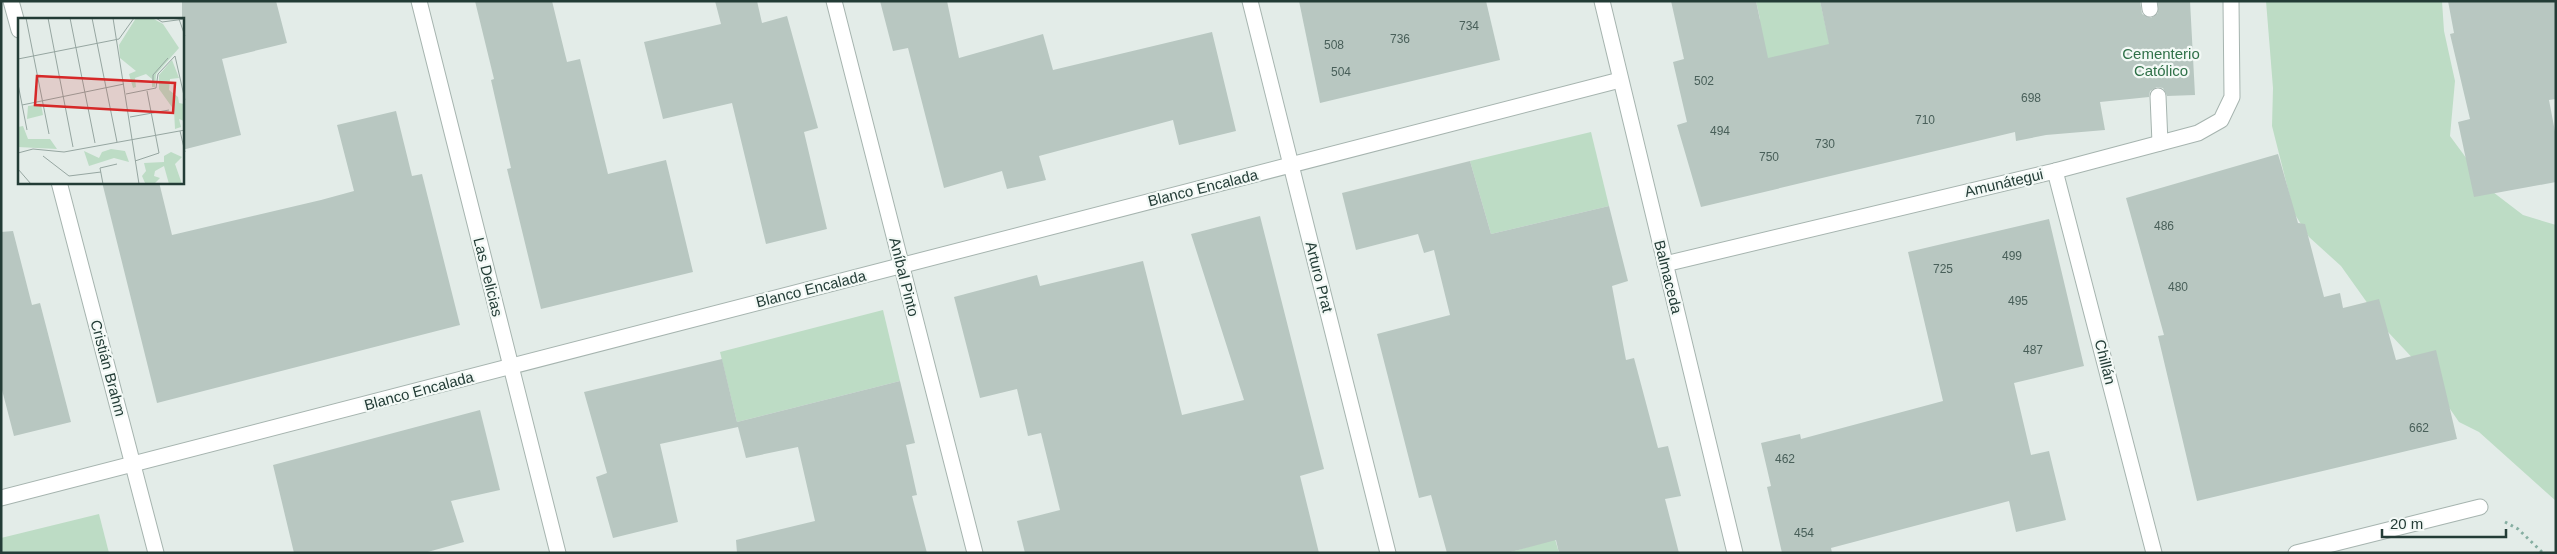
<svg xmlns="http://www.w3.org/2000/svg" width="2557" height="554" viewBox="0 0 2557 554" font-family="Arial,sans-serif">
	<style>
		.green { fill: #bddcc5 }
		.building { fill: #b8c7c1 }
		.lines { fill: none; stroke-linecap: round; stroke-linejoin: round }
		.service-casing { stroke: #a6b4af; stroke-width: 17 }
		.minor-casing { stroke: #a6b4af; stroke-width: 17 }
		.path { stroke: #85aea1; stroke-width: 3; stroke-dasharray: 2.5 4; stroke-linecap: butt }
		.service { stroke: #fff; stroke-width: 15 }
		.minor { stroke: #fff; stroke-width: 15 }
		.labels { text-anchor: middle; stroke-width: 4.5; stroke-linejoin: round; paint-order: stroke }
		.number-label { font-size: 12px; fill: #485f59 }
		.park-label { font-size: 15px; fill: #307149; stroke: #f3f9f6 }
		.street-label { font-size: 15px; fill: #233c36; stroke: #f3f9f6 }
		.inset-road { fill: none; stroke: #96a6a1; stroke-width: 1 }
		.view { fill: #d62828; fill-opacity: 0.15; stroke: #d62828; stroke-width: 2.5 }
		.inset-edge { fill: none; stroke: #233c36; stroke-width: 2.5 }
	</style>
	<rect width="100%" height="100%" fill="#e3ece8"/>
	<g class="green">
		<polygon points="1756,1 1820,1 1847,122 1791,135 1756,44 1760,19"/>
		<polygon points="2266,1 2442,1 2444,31 2455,81 2450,136 2489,189 2523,215 2556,225 2556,501 2479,432 2459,422 2421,367 2388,332 2341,266 2309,237 2294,213 2272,126 2273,88"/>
		<polygon points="1591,132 1609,206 1491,234 1470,161"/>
		<polygon points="883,310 900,381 737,422 720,352"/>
		<polygon points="99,514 109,553 1,553 1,538"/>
		<polygon points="1555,539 1559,553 1507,553"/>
	</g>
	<g class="building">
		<polygon points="182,1 276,1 287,43 222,59 241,135 182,150"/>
		<polygon points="475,1 552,1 567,62 580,59 608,174 666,160 693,272 541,309 507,169 511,168 491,80 494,79"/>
		<polygon points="715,1 757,1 762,23 787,16 818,128 804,132 827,229 766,244 732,103 663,119 644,42 721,24"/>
		<polygon points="880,1 947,1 959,58 1043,34 1053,70 1212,32 1236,131 1179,145 1173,120 1039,156 1046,180 1007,189 1002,171 944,188 908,48 893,51"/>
		<polygon points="1299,1 1486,1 1500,60 1320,103"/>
		<polygon points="1671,1 1756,1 1768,58 1829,44 1820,1 2140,1 2142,14 2151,18 2158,13 2158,1 2190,1 2195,95 2167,96 2163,88 2157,87 2150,91 2149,97 2100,102 2105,130 2046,135 2016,141 2015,132 1701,207 1677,125 1687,122 1673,62 1684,59"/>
		<polygon points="2448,1 2556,1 2556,99 2549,100 2556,137 2556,182 2474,197 2458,122 2470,119 2450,34 2454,33"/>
		<polygon points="396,111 412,176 422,174 460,325 157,403 102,182 159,182 172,235 321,200 354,191 337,125"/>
		<polygon points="2278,154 2298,223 2305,224 2324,297 2340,293 2343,308 2379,299 2396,360 2436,350 2457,439 2197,501 2158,336 2164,335 2126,198"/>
		<polygon points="1470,161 1491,234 1609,206 1628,281 1612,286 1626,360 1634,358 1658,448 1668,446 1681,496 1665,499 1679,553 1559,553 1556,540 1507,553 1447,553 1431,495 1419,498 1377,334 1450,315 1434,250 1424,253 1418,234 1356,250 1342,193"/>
		<polygon points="1260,216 1324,469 1300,476 1319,553 1025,553 1017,521 1060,510 1041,433 1028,436 1017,389 980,398 954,297 1037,275 1040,286 1143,261 1182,415 1244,400 1191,234"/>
		<polygon points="2049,219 2084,366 2014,383 2031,455 2049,451 2066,520 2016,532 2009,501 1831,548 1832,553 1782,553 1767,487 1771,486 1761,443 1800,434 1801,439 1943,401 1908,252"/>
		<polygon points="13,231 32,305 40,303 71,422 14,436 1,386 1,232"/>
		<polygon points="722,359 737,422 900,381 915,443 906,445 917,495 912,496 927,553 737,553 736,540 815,521 798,447 746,458 738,427 660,444 678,522 613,538 596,477 607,473 584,392"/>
		<polygon points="480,410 500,490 451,501 464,542 424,553 294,553 273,465"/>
	</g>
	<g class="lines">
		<defs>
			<g id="service">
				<polyline points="2149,1 2150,9"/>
				<polyline points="2158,96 2160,143"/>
			</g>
			<g id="minor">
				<polyline points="11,1 19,30"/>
				<polyline points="419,1 558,553"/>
				<polyline points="834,1 975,553"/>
				<polyline points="1250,1 1388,553"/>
				<polyline points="1602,1 1735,553"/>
				<polyline points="2055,171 2154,553"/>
				<polyline points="59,182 156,553"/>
				<polyline points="1665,264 2055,171 2198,133 2221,120 2232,97 2231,1"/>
				<polyline points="1,498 1620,80"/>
				<polyline points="2296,553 2480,507"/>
			</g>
		</defs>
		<use href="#service" class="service-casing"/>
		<use href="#minor" class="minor-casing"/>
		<polyline class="path" points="2505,522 2518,529 2543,553"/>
		<use href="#service" class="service"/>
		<use href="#minor" class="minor"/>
	</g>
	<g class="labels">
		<g class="number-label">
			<text x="1469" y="30">734</text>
			<text x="1400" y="43">736</text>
			<text x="1334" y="49">508</text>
			<text x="1341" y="76">504</text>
			<text x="1704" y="85">502</text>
			<text x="2031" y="102">698</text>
			<text x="1925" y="124">710</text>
			<text x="1720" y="135">494</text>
			<text x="1825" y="148">730</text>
			<text x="1769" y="161">750</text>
			<text x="2164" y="230">486</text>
			<text x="2012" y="260">499</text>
			<text x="1943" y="273">725</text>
			<text x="2178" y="291">480</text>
			<text x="2018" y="305">495</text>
			<text x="2033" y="354">487</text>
			<text x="2419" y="432">662</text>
			<text x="1785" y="463">462</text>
			<text x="1804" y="537">454</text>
		</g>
		<g class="park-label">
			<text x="2161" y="59">Cementerio<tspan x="2161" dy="17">Católico</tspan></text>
		</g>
		<g class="street-label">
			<text transform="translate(2004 183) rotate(-13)" y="5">Amunátegui</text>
			<text transform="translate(1203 188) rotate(-14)" y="5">Blanco Encalada</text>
			<text transform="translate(488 277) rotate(76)" y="5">Las Delicias</text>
			<text transform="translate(904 277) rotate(76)" y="5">Aníbal Pinto</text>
			<text transform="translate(1319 277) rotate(76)" y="5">Arturo Prat</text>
			<text transform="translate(1668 277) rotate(76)" y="5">Balmaceda</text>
			<text transform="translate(811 289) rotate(-14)" y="5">Blanco Encalada</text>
			<text transform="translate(2105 362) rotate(76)" y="5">Chillán</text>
			<text transform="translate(108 368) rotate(75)" y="5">Cristián Brahm</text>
			<text transform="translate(419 391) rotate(-15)" y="5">Blanco Encalada</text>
		</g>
	</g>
	<g transform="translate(18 18)">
		<rect width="166" height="166" fill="#e3ece8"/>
		<path d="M118,0H134L145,6L161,30L138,56L137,69H134V61L128,56L117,60L118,69L115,70L111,56L118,53L102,40L101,27ZM154,42L161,60L152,61L151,72L160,79L161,85L166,86V103L161,101L163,109L157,111L156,92L141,71V57ZM23,86L25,97L9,101L10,88ZM5,108L10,121H32L39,131L0,129V109ZM93,131L107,133L111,144L96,140L71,148L66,133L81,140L84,134ZM153,134L164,139L157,146L164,166H151L146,148L137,153L136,158L142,160L136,166L127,165L124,158L128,153L126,145L146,144V138Z" fill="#bddcc5"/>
		<path class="inset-road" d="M8,0L31,116M30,0L55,129M52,0L77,125M74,0L99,124M95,0L121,166M138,0L144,4L167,1M161,1L167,18M0,41L101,21L116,0M135,64V57L150,40M0,66L9,112M108,76L138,70L140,56L157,38L167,82M4,87L106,66M112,99L151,92M162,113L167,134M0,135L15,131L46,134L167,112M25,138L51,158L83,154M117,143L141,135L129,73M0,151L13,166M85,166L82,150L99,146"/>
		<path class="view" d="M19,58L157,65L155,95L17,87Z"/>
		<rect width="166" height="166" class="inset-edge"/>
	</g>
	<rect width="2557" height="554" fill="none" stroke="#233c36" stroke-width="5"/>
	<path d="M2382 529v8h124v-8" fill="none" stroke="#233c36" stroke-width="2.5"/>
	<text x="2390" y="529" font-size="15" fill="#233c36" stroke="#f3f9f6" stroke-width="4" paint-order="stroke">20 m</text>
</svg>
